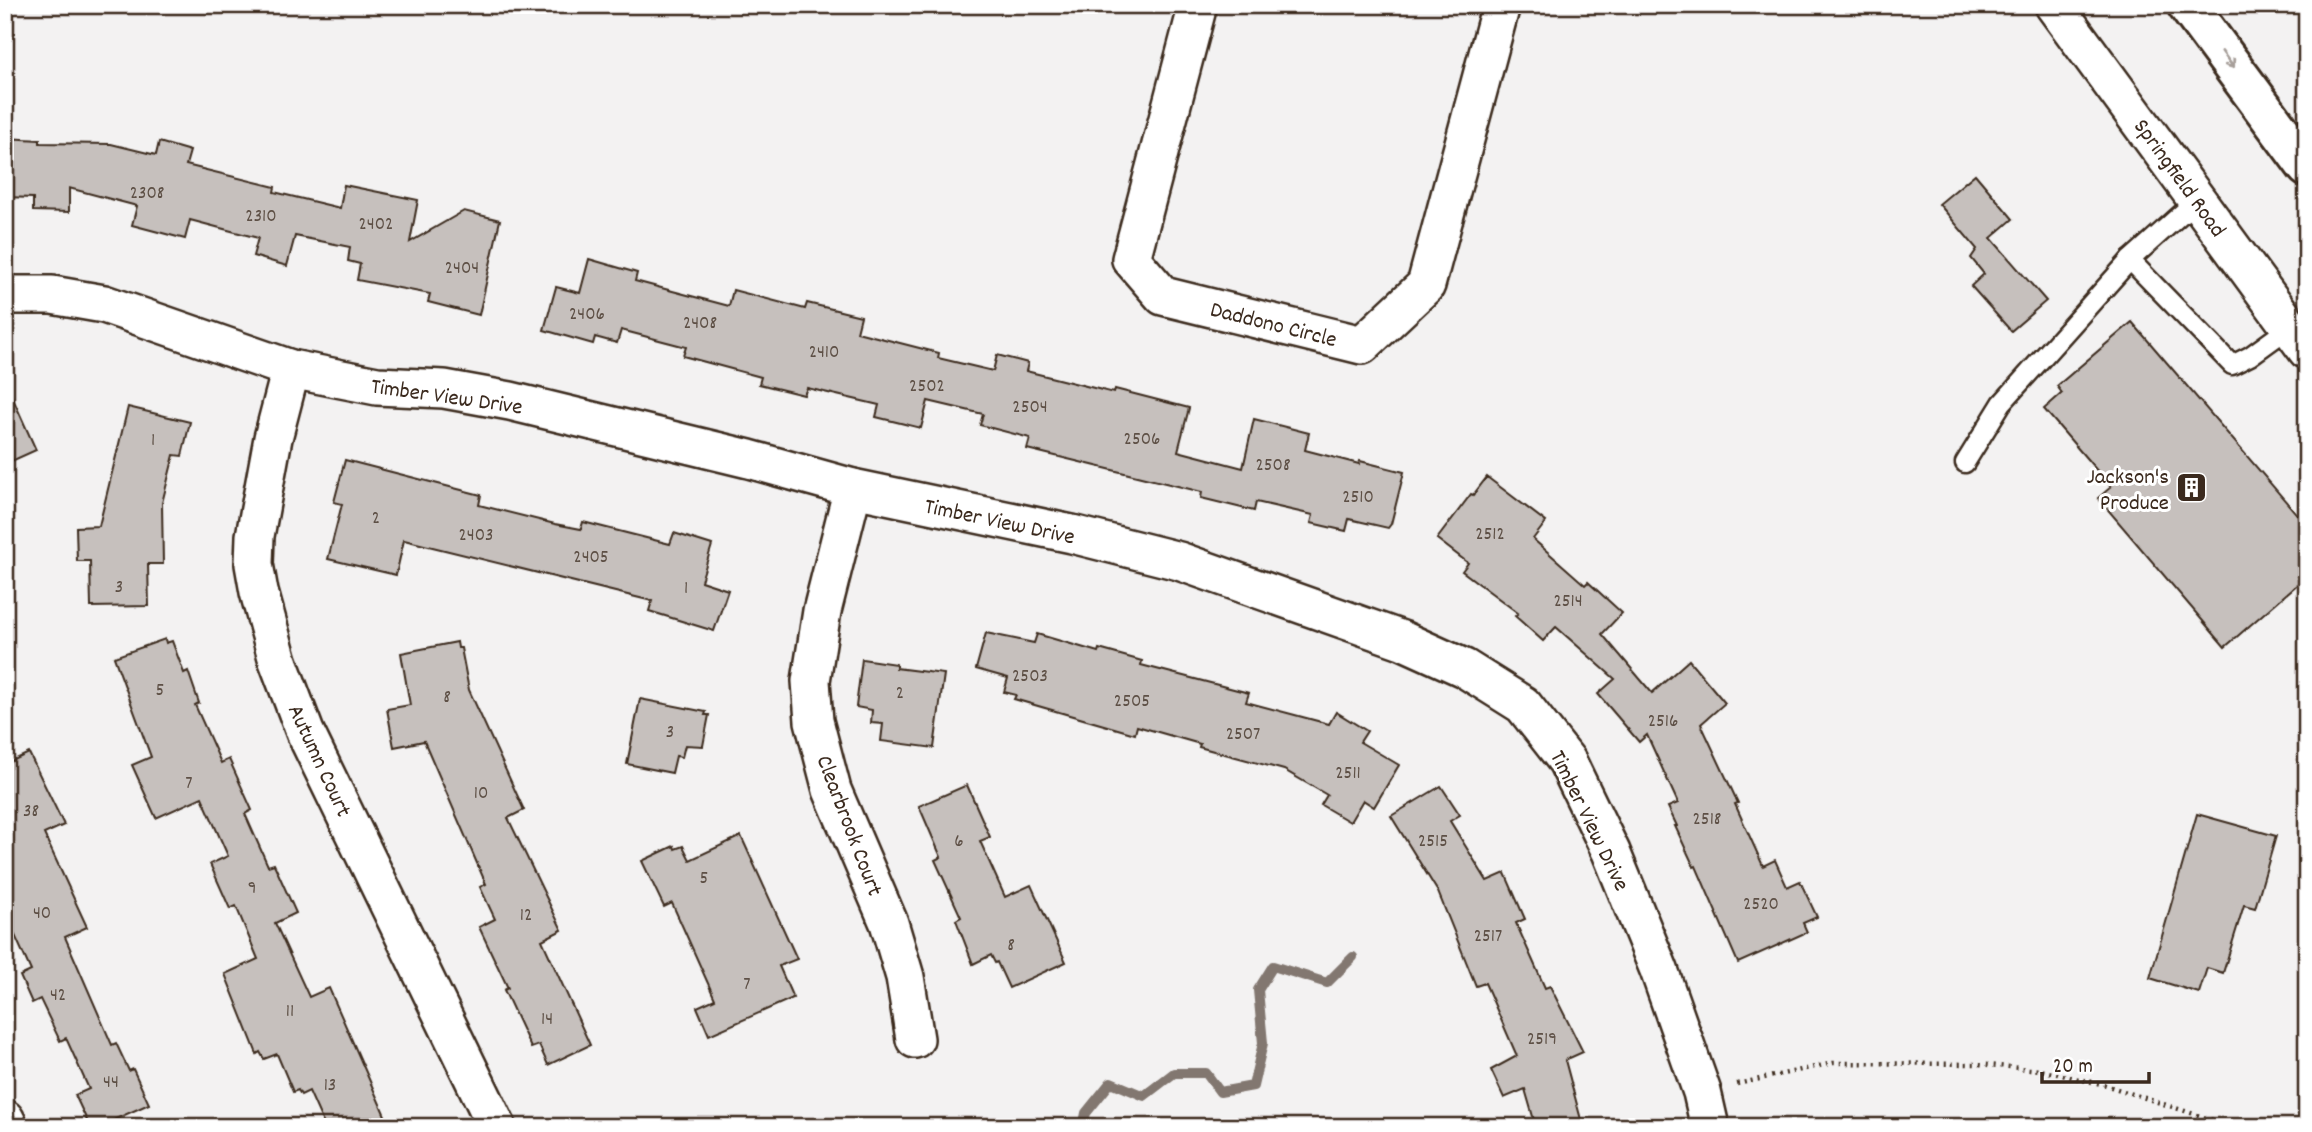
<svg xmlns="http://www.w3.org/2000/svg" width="2312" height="1132" viewBox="0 0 2312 1132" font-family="Dekko,sans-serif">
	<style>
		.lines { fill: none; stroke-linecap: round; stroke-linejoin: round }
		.stream { stroke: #827770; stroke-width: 10 }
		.building { fill: #c6c0bd; stroke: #3b2a1e; stroke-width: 2 }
		.service-casing { stroke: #3b2a1e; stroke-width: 23 }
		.minor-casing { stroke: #3b2a1e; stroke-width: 42 }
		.trunk-casing { stroke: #3b2a1e; stroke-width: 44 }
		.path { stroke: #3b2a1e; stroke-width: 4.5; stroke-dasharray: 2 5; stroke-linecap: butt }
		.service { stroke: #fff; stroke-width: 18 }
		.minor { stroke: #fff; stroke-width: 37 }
		.trunk { stroke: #fff; stroke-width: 38 }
		.oneway { stroke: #a79f9a }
		.labels { text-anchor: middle; stroke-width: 6; stroke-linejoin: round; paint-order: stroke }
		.number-label { font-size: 19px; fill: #5e5046 }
		.street-label { font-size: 23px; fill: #3b2a1e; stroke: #fff }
		.poi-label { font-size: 23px; fill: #3b2a1e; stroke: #fff; text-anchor: end }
	</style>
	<rect width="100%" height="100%" fill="#f3f2f2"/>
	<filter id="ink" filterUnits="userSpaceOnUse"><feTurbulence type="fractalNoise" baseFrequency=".0143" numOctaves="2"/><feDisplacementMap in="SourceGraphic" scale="14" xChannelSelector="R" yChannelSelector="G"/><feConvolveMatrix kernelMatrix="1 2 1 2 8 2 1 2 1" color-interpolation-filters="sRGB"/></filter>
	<g filter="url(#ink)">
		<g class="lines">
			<polyline class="stream" points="1083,1127 1086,1113 1111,1082 1144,1096 1174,1073 1206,1073 1220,1092 1253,1086 1263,1043 1258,990 1273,966 1327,983 1353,957"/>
		</g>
		<g class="building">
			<polygon points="5,138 40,140 40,143 111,144 156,155 159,142 190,151 186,165 275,187 274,192 340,208 344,185 418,200 410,242 464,211 500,220 479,315 428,302 430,294 357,280 360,264 348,261 350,247 295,236 287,266 253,256 258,238 190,220 185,239 132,225 137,206 69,188 69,212 33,211 33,198 5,197"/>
			<polygon points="1975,174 2013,219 1991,238 2046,301 2011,331 1971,286 1984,274 1971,258 1977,249 1939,204"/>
			<polygon points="589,259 637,273 635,281 729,306 733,290 805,309 807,303 861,316 857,332 939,353 938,358 993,371 997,355 1028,363 1026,371 1114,393 1115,389 1189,408 1178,451 1243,468 1254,419 1309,433 1305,450 1359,464 1360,461 1404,472 1391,524 1388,528 1349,519 1346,531 1311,523 1313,515 1256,502 1254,511 1201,498 1202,492 1027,449 1030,438 980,425 983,414 928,401 921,428 876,417 879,405 807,388 804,395 759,384 761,377 683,356 686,347 621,330 617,343 595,337 593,344 544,330 556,287 580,293"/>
			<polygon points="2132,322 2307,526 2307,576 2225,647 2098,498 2111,487 2044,409 2062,393 2057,386"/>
			<polygon points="5,381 36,450 5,464"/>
			<polygon points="128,407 190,422 182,456 174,455 162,503 163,564 148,564 149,606 91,607 90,561 77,561 76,527 99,526"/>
			<polygon points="345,460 481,495 479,505 555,524 581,529 583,522 670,544 674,533 712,545 701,581 728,590 714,631 649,611 652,601 404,540 396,575 328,559 342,504 334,502"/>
			<polygon points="1487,477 1546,522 1533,539 1585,585 1588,582 1622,613 1602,634 1652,693 1689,660 1725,703 1701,724 1738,803 1735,804 1763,866 1775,860 1787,887 1800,881 1817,917 1803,923 1807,932 1738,963 1696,866 1694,867 1675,826 1677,826 1668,807 1678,803 1647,735 1639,742 1598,694 1615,679 1556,627 1543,641 1515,616 1518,613 1462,571 1468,563 1437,539 1471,494 1473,495"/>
			<polygon points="986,633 1034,643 1037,634 1098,652 1099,649 1142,661 1141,665 1249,693 1246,702 1329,724 1336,712 1367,731 1360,742 1399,765 1374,807 1363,800 1350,822 1321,805 1327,795 1284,770 1199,747 1200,744 1137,726 1135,734 1014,699 1016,695 1004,692 1008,678 976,669"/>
			<polygon points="165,639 166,643 172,641 184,673 188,671 199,703 195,705 221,763 229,759 252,810 245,814 268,866 274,864 296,913 275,923 309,997 329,988 390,1127 325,1127 309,1091 301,1095 298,1090 293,1092 277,1054 264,1059 260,1052 257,1054 225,974 258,959 236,906 230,909 210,864 228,856 202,797 156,818 132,765 151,757 114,657"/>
			<polygon points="457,642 458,648 461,648 469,690 524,810 508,818 562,930 542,940 590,1045 548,1065 539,1045 531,1048 504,990 508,988 479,927 495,919 480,887 486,884 424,741 394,747 387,709 410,705 401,653"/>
			<polygon points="862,659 896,664 896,668 944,674 934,748 881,741 883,724 871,723 872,710 856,707"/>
			<polygon points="640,699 706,712 705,715 709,715 703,746 685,745 682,757 676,756 672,773 627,764"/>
			<polygon points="29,753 64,825 44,834 87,927 65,937 112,1045 116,1043 129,1071 133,1069 149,1104 98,1127 90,1127 75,1095 89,1089 66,1038 60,1041 40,999 32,1003 20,976 31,971 5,913 5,764"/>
			<polygon points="967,785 990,837 980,841 1005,897 1031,885 1066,962 1009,988 997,962 995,963 991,955 973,964 956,920 961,917 935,860 941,857 919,806"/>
			<polygon points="1441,786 1460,815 1450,821 1487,881 1505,873 1525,919 1516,923 1545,988 1550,986 1583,1052 1565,1060 1583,1127 1536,1127 1525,1089 1504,1098 1491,1070 1517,1056 1485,983 1476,986 1438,892 1391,816"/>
			<polygon points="2197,814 2276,836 2255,908 2244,905 2223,973 2207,968 2199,993 2150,978"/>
			<polygon points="741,836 797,959 779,966 793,998 709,1035 697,1007 715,999 672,903 664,907 642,861 674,846 675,849 683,846 690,860"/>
		</g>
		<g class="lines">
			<defs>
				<g id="service">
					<polyline points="2197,200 2130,260 2232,365 2250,356 2290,327"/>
					<polyline points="1965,463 2002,403 2130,260"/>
				</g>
				<g id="minor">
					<polyline points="1198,5 1131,259 1163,296 1362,345 1426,285 1501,5"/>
					<polyline points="2054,5 2307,350"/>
					<polyline points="5,295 52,295 104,304 291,369 377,386 444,389 510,401 749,459 853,488 1072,534 1179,561 1402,640 1464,668 1523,705 1567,761 1611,852 1659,970 1702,1092 1710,1127"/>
					<polyline points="291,369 273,438 255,536 254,564 259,592 278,661 305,732 497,1127"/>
					<polyline points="853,488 822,611 811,681 814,721 832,790 889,923 905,977 915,1039"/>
					<polyline points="5,1119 9,1127"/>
				</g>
				<polyline id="trunk" points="2187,5 2307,167"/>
			</defs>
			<use href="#service" class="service-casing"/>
			<use href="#minor" class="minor-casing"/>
			<use href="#trunk" class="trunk-casing"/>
			<polyline class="path" points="1737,1084 1833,1063 1978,1064 2040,1070 2105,1085 2234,1127"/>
			<use href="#service" class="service"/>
			<use href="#minor" class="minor"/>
			<use href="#trunk" class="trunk"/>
		</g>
		<defs><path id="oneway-shaft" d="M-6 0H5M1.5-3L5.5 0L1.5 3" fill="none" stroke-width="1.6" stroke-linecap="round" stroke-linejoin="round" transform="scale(1.75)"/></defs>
		<use class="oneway" href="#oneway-shaft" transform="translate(2228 60) rotate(54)"/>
	</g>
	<defs>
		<symbol id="building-square" viewBox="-11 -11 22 22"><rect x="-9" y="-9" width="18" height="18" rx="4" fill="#3b2a1e" stroke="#fff"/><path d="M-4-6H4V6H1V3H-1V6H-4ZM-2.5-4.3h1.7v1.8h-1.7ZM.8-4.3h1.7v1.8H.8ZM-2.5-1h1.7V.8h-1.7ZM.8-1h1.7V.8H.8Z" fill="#fff"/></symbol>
	</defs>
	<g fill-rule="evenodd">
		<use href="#building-square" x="2174" y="470" width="35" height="35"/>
	</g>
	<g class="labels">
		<g class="number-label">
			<text x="147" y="198">2308</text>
			<text x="261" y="221">2310</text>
			<text x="376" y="229">2402</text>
			<text x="462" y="273">2404</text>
			<text x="587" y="319">2406</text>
			<text x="700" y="328">2408</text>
			<text x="824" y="357">2410</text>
			<text x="927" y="391">2502</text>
			<text x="1030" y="412">2504</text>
			<text x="1142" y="444">2506</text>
			<text x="153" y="445">1</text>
			<text x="1273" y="470">2508</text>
			<text x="1358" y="502">2510</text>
			<text x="376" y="523">2</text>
			<text x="1490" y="539">2512</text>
			<text x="476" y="540">2403</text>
			<text x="591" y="562">2405</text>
			<text x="119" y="592">3</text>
			<text x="686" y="593">1</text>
			<text x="1568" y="606">2514</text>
			<text x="1030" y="681">2503</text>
			<text x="160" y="695">5</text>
			<text x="900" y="698">2</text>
			<text x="447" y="702">8</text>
			<text x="1132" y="706">2505</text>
			<text x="1663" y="726">2516</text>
			<text x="670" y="737">3</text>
			<text x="1243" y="739">2507</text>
			<text x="1348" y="778">2511</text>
			<text x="189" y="788">7</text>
			<text x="481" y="798">10</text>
			<text x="31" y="816">38</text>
			<text x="1707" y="824">2518</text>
			<text x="959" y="846">6</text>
			<text x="1433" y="846">2515</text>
			<text x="704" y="883">5</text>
			<text x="252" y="893">9</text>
			<text x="1761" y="909">2520</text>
			<text x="42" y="918">40</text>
			<text x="526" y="920">12</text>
			<text x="1488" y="941">2517</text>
			<text x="1011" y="950">8</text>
			<text x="747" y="989">7</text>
			<text x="58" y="1000">42</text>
			<text x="290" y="1016">11</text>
			<text x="547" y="1024">14</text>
			<text x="1542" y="1044">2519</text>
			<text x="111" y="1087">44</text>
			<text x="330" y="1090">13</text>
		</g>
		<g class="street-label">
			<text transform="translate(2181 177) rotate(54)" y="8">Springfield Road</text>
			<text transform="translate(1274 323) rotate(14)" y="8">Daddono Circle</text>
			<text transform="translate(447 395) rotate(8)" y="8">Timber View Drive</text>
			<text transform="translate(1000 520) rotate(12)" y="8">Timber View Drive</text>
			<text transform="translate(321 760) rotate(65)" y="8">Autumn Court</text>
			<text transform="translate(1591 820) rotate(64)" y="8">Timber View Drive</text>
			<text transform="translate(851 825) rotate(69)" y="8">Clearbrook Court</text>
		</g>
		<g class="poi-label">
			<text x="2169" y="483">Jackson's<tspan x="2169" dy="26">Produce</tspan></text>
		</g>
	</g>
	<rect width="2312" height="1132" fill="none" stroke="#fff" stroke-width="28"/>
	<rect x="14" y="14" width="2284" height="1104" fill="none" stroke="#3b2a1e" stroke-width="2.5" filter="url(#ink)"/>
	<path d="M2042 1072v10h107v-10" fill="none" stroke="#3b2a1e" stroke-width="3.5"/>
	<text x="2053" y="1072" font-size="21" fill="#3b2a1e" stroke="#ffffff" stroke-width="5" paint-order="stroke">20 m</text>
</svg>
